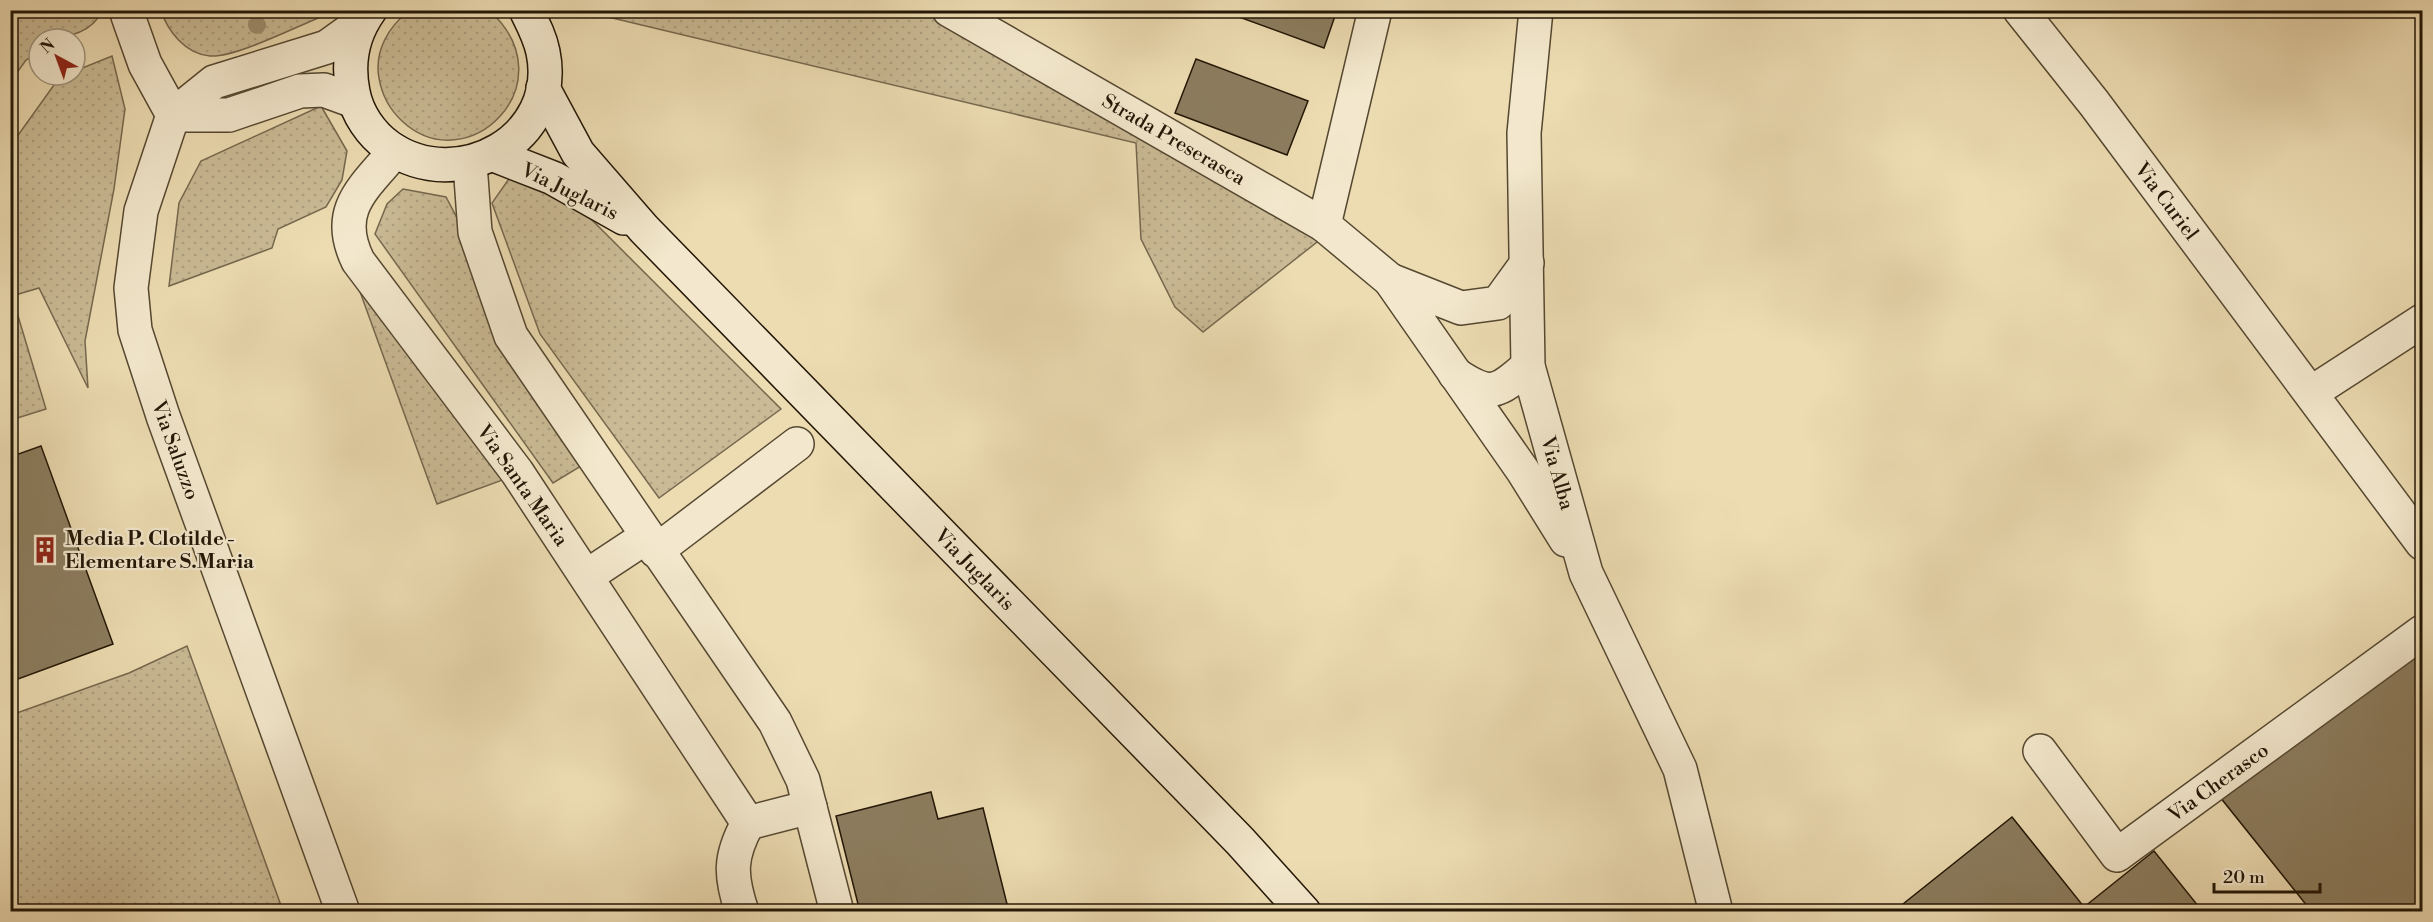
<svg xmlns="http://www.w3.org/2000/svg" width="2433" height="922" viewBox="0 0 2433 922" font-family="'Libre Bodoni',serif">
	<style>
		.grass { fill: url(#grass-dots); stroke: #76684e; stroke-width: 1.5 }
		.building { fill: #8c7d5f; stroke: #221606; stroke-width: 1.5 }
		.lines { fill: none; stroke-linecap: round; stroke-linejoin: round }
		.street-casing { stroke: #554831; stroke-width: 36 }
		.secondary-casing { stroke: #221606; stroke-width: 36 }
		.street { stroke: #f3e8cd; stroke-width: 33 }
		.secondary { stroke: #f3e8cd; stroke-width: 33 }
		.tree { fill: #9e8e6f }
		.labels { text-anchor: middle; stroke-width: 4.5; stroke-linejoin: round; paint-order: stroke }
		.street-label { font-size: 20px; fill: #221606; stroke: #f3e8cd }
		.poi-label { font-size: 20px; font-weight: bold; fill: #221606; stroke: #f3e8cd; text-anchor: start }
	</style>
	<defs>
		<pattern id="grass-dots" width="8" height="8" patternUnits="userSpaceOnUse" patternTransform="scale(1.5)"><rect width="8" height="8" fill="#caba95"/><path d="M2 2h.1M6 6h.1" fill="none" stroke="#ad9f7f" stroke-width="1.8" stroke-linecap="round"/></pattern>
	</defs>
	<rect width="100%" height="100%" fill="#eddcb2"/>
	<filter id="stains"><feTurbulence type="fractalNoise" baseFrequency=".00333" numOctaves="4"/><feColorMatrix values="0 0 0 0 .2 0 0 0 0 .09 0 0 0 0 .02 0 0 0 .5 -.17"/></filter>
	<radialGradient id="worn" r=".72"><stop offset=".6" stop-color="#630" stop-opacity="0"/><stop offset="1" stop-color="#630" stop-opacity=".3"/></radialGradient>
	<g class="grass">
		<path d="M11,10H102V11C91,35 63,39 39,39V53L26,60L11,81Z"/>
		<path d="M161,11V10L328,11L321,17C295,27 235,58 210,56C185,54 168,31 161,11Z"/>
		<path d="M409,11H490C569,84 467,182 402,121C389,109 382,96 379,78C374,51 389,26 409,11Z"/>
		<polygon points="583,11 982,11 1331,231 1203,332 1175,307 1141,239 1136,143"/>
		<polygon points="112,56 125,109 114,189 85,341 88,388 39,288 12,296 46,409 11,420 11,145 59,78 75,75 75,71"/>
		<polygon points="321,106 347,151 342,180 326,207 278,229 272,248 169,286 179,203 201,161"/>
		<polygon points="511,176 560,188 781,409 659,498 540,334 492,203"/>
		<polygon points="403,189 446,197 586,463 553,483 375,234 387,204"/>
		<polygon points="359,289 508,478 437,504"/>
		<polygon points="187,646 283,911 11,911 11,715 129,673"/>
	</g>
	<g class="building">
		<polygon points="1220,10 1337,10 1324,48"/>
		<polygon points="1196,59 1308,101 1287,155 1175,113"/>
		<polygon points="41,446 113,644 10,682 10,457"/>
		<polygon points="2422,636 2422,912 2312,912 2220,797"/>
		<polygon points="931,792 938,819 983,808 1009,912 860,912 836,816"/>
		<polygon points="2012,817 2084,907 2154,851 2203,912 1893,912"/>
	</g>
	<g class="lines">
		<defs>
			<g id="street">
				<polyline points="129,10 128,16 145,64 173,115"/>
				<polyline points="949,10 1324,225 1390,280"/>
				<polyline points="1536,10 1524,133 1528,366 1586,573 1680,769 1716,912"/>
				<polyline points="2020,10 2094,103 2422,543"/>
				<polyline points="173,115 229,115 300,91 324,90 354,101"/>
				<path d="M395,151C364,188 333,210 358,261L517,472L748,823L810,807"/>
				<polyline points="470,164 475,232 511,336 775,722 803,780 837,912"/>
				<polyline points="1324,225 1375,10"/>
				<polyline points="1527,263 1498,303 1461,308 1390,280 1523,471 1566,540"/>
				<path d="M1455,374C1491,398 1497,393 1528,366"/>
				<polyline points="2311,393 2422,321"/>
				<polyline points="656,551 797,444"/>
				<polyline points="587,576 646,537"/>
				<polyline points="2040,751 2117,855 2422,632"/>
				<polyline points="343,912 163,416 135,330 131,288 141,211 173,115 214,82 327,47 362,22"/>
				<path d="M742,912C730,876 729,857 748,823"/>
			</g>
			<g id="secondary">
				<path d="M370,10C352,35 347,62 353,92C357,114 371,134 389,147C458,195 561,139 543,52C540,37 533,24 526,10"/>
				<polyline points="543,88 578,153 644,229 1240,841 1304,912"/>
				<polyline points="494,155 553,178 624,218"/>
			</g>
		</defs>
		<use href="#street" class="street-casing"/>
		<use href="#secondary" class="secondary-casing"/>
		<use href="#street" class="street"/>
		<use href="#secondary" class="secondary"/>
	</g>
	<circle class="tree" cx="257" cy="25" r="9"/>
	<defs>
		<symbol id="building-bare" viewBox="-9 -9 18 18"><path d="M-4-6H4V6H1V3H-1V6H-4ZM-2.5-4.3h1.7v1.8h-1.7ZM.8-4.3h1.7v1.8H.8ZM-2.5-1h1.7V.8h-1.7ZM.8-1h1.7V.8H.8Z" fill="#8f2418" stroke="#f3e8cd" stroke-width="2.5" paint-order="stroke"/></symbol>
	</defs>
	<g fill-rule="evenodd">
		<use href="#building-bare" x="26" y="531" width="38" height="38"/>
	</g>
	<g class="labels">
		<g class="street-label">
			<text transform="translate(1174 139) rotate(30)" y="7">Strada Preserasca</text>
			<text transform="translate(570 191) rotate(26)" y="7">Via Juglaris</text>
			<text transform="translate(2167 201) rotate(53)" y="7">Via Curiel</text>
			<text transform="translate(176 450) rotate(70)" y="7">Via Saluzzo</text>
			<text transform="translate(1558 473) rotate(74)" y="7">Via Alba</text>
			<text transform="translate(523 485) rotate(55)" y="7">Via Santa Maria</text>
			<text transform="translate(975 569) rotate(46)" y="7">Via Juglaris</text>
			<text transform="translate(2218 782) rotate(-36)" y="7">Via Cherasco</text>
		</g>
		<g class="poi-label">
			<text x="65" y="545">Media P. Clotilde -<tspan x="65" dy="23">Elementare S.Maria</tspan></text>
		</g>
	</g>
	<rect width="2433" height="922" fill="none" stroke="#eddcb2" stroke-width="36"/>
	<rect x="12" y="12" width="2409" height="898" fill="none" stroke="#221606" stroke-width="3"/>
	<rect x="18" y="18" width="2397" height="886" fill="none" stroke="#221606" stroke-width="1.5"/>
	<g transform="translate(57 57) rotate(319)"><circle r="28" fill="#f3e8cd" stroke="#9f947d" stroke-width="1.5"/>
	<path d="M0-4.5L10 22L0 15L-10 22Z" fill="#8f2418"/>
	<text y="-9" font-size="16" font-weight="bold" text-anchor="middle" fill="#221606">N</text>
	</g>
	<path d="M2214 883v9h106v-9" fill="none" stroke="#221606" stroke-width="3"/>
	<text x="2223" y="883" font-size="18" fill="#221606" stroke="#f3e8cd" stroke-width="4.5" paint-order="stroke">20 m</text>
	<rect width="100%" height="100%" filter="url(#stains)"/>
	<rect width="100%" height="100%" fill="url(#worn)"/>
</svg>
